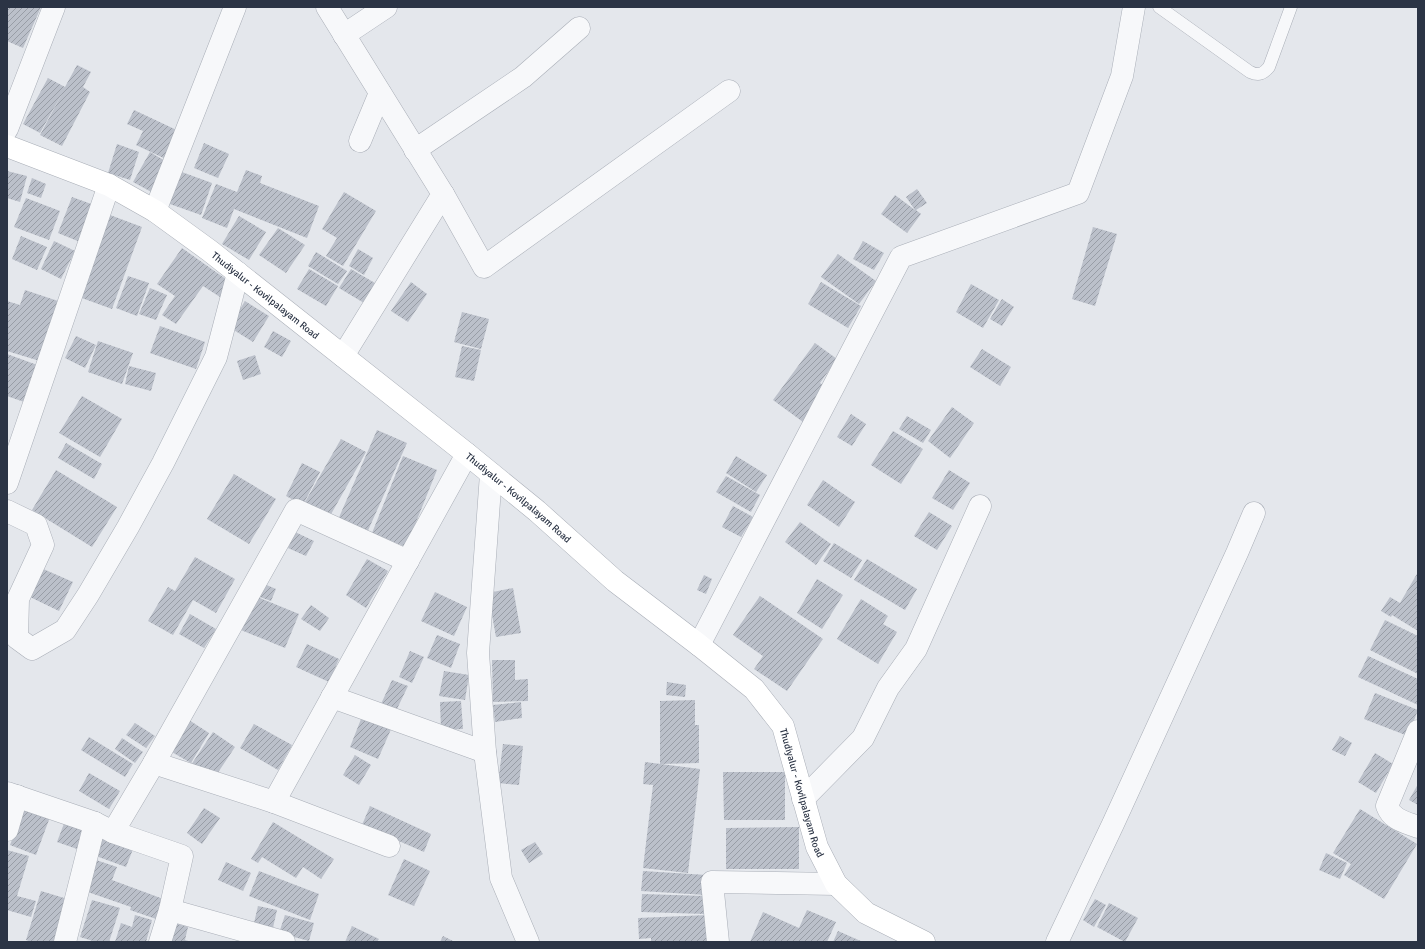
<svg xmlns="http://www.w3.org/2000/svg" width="1425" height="949" viewBox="0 0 1425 949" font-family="Signika,sans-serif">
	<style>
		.building { fill: url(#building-hatch) }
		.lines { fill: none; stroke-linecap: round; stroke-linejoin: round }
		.service-casing { stroke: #a9aeb7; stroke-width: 13 }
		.minor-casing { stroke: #a9aeb7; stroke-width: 23 }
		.secondary-casing { stroke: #a9aeb7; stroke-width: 23 }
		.service { stroke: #f7f8fa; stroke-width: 12 }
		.minor { stroke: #f7f8fa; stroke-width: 22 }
		.secondary { stroke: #fff; stroke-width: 22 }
		.labels { text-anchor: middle; stroke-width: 4; stroke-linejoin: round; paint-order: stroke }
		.street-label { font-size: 10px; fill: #2b3445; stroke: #f4f6f9 }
	</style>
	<defs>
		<pattern id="building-hatch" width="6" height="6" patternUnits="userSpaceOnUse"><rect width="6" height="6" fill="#bbc0ca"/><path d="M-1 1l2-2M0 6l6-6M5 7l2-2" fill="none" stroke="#989da6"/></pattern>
	</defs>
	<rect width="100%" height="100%" fill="#e4e7ec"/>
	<g class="building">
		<polygon points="7,7 41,7 23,48 7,41"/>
		<polygon points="77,65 91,72 83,87 90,92 62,146 40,135 63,92 40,133 23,124 48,78 65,87"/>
		<polygon points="134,110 183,133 170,161 136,145 143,131 127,124"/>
		<polygon points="204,143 229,154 218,178 194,168"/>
		<polygon points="117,144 139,152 130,180 108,173"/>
		<polygon points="150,152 172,165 155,194 133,182"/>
		<polygon points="246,170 262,176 260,183 319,206 307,238 234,209 227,228 202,218 216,184 237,192"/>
		<polygon points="7,171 27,176 20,202 7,198"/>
		<polygon points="179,171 212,183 201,215 167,203"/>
		<polygon points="32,178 46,184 41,198 27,193"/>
		<polygon points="917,189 927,203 916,210 921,214 907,233 881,214 895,195 915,210 906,197"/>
		<polygon points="344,192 376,211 343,266 326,256 337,238 322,229"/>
		<polygon points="72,197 94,205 80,242 58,233"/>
		<polygon points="26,198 60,211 49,240 14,227"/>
		<polygon points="110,215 142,227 112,309 79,297"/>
		<polygon points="239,216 266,232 249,260 222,244"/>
		<polygon points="1093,227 1117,234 1095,306 1072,299"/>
		<polygon points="278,228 305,245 286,273 259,255"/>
		<polygon points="21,236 47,247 37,270 12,259"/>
		<polygon points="54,241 75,251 61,279 41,269"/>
		<polygon points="863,241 884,253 874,270 853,259"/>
		<polygon points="182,248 230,282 220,297 203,286 176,324 162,315 175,296 157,284"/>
		<polygon points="358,249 373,258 364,275 349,266"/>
		<polygon points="316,252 347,271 338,284 308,266"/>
		<polygon points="838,254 876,281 859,304 821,277"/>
		<polygon points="309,269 338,286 326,306 297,289"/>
		<polygon points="351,269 380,286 369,306 339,288"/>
		<polygon points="128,276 149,283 137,316 116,308"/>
		<polygon points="411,282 427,294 408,322 391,311"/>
		<polygon points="821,282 861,306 848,328 808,304"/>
		<polygon points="971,284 999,300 983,328 956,312"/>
		<polygon points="150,288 167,295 156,320 139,314"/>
		<polygon points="25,290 61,302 43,362 7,351 7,301 20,305"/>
		<polygon points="1002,299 1014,307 1002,326 990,319"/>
		<polygon points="245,301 269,316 253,342 229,327"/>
		<polygon points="462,312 489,319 481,349 454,342"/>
		<polygon points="160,326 205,342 196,369 150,353"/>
		<polygon points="273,331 291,341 282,357 264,347"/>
		<polygon points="76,336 96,345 85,368 65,358"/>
		<polygon points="98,341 133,353 122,384 88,372"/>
		<polygon points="815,343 837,359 820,383 827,388 803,422 773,400"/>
		<polygon points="462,346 481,350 474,381 455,377"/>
		<polygon points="982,349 1011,367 1000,386 970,367"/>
		<polygon points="7,354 40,366 27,403 7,396"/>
		<polygon points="255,355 261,374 243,380 237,361"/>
		<polygon points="129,366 156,373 151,391 125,384"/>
		<polygon points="82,396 122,419 100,457 59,433"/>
		<polygon points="952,407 974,423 950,458 928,441"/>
		<polygon points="851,414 866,424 852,446 837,437"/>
		<polygon points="907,416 931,430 923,443 899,429"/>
		<polygon points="377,430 407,443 366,535 337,522"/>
		<polygon points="893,431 923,449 901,484 871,465"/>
		<polygon points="341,439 366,452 330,516 305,502"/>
		<polygon points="66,443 102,464 94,479 58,458"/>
		<polygon points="403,456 437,470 406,547 372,533"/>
		<polygon points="736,456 767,475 756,492 726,473"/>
		<polygon points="302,463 320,472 303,505 286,496"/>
		<polygon points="56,470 117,507 92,547 32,510"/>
		<polygon points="949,470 970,483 953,510 932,498"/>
		<polygon points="234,474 276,499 249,544 207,519"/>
		<polygon points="726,476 760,495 751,512 716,492"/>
		<polygon points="823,480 855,502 839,527 807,505"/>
		<polygon points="733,506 753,517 741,537 722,527"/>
		<polygon points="929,512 952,526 937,550 914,536"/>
		<polygon points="800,522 831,544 816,565 785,542"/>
		<polygon points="295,532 314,541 306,556 288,548"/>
		<polygon points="834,543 862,560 851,578 823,561"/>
		<polygon points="195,557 235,579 216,613 193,600 173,635 148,621 168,587 175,591"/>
		<polygon points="367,559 388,571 366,608 346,595"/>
		<polygon points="867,559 917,589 905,610 854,580"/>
		<polygon points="41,568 73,582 59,611 28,596"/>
		<polygon points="1418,572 1418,631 1392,615 1391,617 1381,611 1390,597 1400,603"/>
		<polygon points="704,575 712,579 706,594 697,590"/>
		<polygon points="817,579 843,595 822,629 797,613"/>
		<polygon points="262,583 276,589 271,601 257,596"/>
		<polygon points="513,588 521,633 496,637 488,593"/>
		<polygon points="435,592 467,607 454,636 421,621"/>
		<polygon points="255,596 299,614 285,648 241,630"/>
		<polygon points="760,596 823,639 787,691 754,669 763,656 733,635"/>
		<polygon points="861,599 888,616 883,624 897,632 878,664 837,639"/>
		<polygon points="311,605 329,618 320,631 301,619"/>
		<polygon points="190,614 216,629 204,648 179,634"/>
		<polygon points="1385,620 1418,636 1418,674 1370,650"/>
		<polygon points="437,635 460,644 451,668 427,658"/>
		<polygon points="307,644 339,659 329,682 296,667"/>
		<polygon points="410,651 424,657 412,683 399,677"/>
		<polygon points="1368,656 1418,679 1418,705 1358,677"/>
		<polygon points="492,660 515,660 515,680 528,679 528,701 493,702"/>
		<polygon points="444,671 469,675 465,700 439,696"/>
		<polygon points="392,680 408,686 396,711 381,704"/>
		<polygon points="667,682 686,685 685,697 666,695"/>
		<polygon points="1375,693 1418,710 1408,736 1364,719"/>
		<polygon points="695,700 695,725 699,725 699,763 660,764 660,701"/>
		<polygon points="461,701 463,729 441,730 440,702"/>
		<polygon points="521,702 522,718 495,722 493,705"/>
		<polygon points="363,714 392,727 378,759 350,747"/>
		<polygon points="189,720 209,733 191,763 170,751"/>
		<polygon points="135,723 155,736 146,748 126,735"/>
		<polygon points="254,724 292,745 278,770 240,748"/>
		<polygon points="213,732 235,747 213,780 191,765"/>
		<polygon points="1340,736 1352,743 1345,756 1332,750"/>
		<polygon points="89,737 133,764 125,777 81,750"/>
		<polygon points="122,738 143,752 135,763 115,749"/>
		<polygon points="503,744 523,746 519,785 498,783"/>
		<polygon points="1375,753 1393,764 1376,793 1358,782"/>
		<polygon points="355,755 371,765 359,785 343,775"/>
		<polygon points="645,762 700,769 688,873 643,868 653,785 643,784"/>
		<polygon points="723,772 785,772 785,820 724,820"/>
		<polygon points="89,773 120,791 109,809 79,791"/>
		<polygon points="1418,784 1418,805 1409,800"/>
		<polygon points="370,806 431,834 424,852 362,825"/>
		<polygon points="25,807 50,817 36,855 10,845"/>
		<polygon points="204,808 220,818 202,844 187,833"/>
		<polygon points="1360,809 1417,844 1384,899 1344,875 1351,864 1333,853"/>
		<polygon points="65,821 87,829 80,850 57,842"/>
		<polygon points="273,822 334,859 321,879 303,867 296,878 262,857 258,863 251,859"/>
		<polygon points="799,827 799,869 726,869 726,828"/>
		<polygon points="104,833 135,844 126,867 96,856"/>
		<polygon points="535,842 543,854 529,863 521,850"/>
		<polygon points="7,850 29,856 17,896 36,901 31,917 7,910"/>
		<polygon points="1326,853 1347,863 1340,879 1319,870"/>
		<polygon points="93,859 117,867 112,880 166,900 159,920 130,910 131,907 82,890"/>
		<polygon points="404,859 430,871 414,906 388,895"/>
		<polygon points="226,862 251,873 243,891 218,880"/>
		<polygon points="259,871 319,894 310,920 249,896"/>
		<polygon points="643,871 707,875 706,895 641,891"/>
		<polygon points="41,891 74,901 61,942 31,942 26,940"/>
		<polygon points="642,894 706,896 706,914 641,912"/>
		<polygon points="1095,899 1106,905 1094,927 1083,920"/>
		<polygon points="92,900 120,908 109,942 96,942 80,937"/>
		<polygon points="1109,903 1138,918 1125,942 1097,927"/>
		<polygon points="258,906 277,910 272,932 253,927"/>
		<polygon points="807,910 836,922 827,942 750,942 763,912 799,928"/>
		<polygon points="135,915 152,920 146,942 115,942 121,923 132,927"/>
		<polygon points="285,915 314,923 309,941 279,933"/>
		<polygon points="708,915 709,942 651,942 651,938 639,939 638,918"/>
		<polygon points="170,922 188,927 185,940 191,942 165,942"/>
		<polygon points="352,926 379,939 377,942 345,942"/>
		<polygon points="838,931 863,942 833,942"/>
		<polygon points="443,936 455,942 440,942"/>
	</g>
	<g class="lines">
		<defs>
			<path id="service" d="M1159,7L1250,72C1259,76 1263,74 1269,67L1291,7"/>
			<g id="minor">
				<polyline points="327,7 443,194 343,356"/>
				<polyline points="344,35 386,7"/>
				<polyline points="7,129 54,7"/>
				<polyline points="360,141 380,93"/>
				<polyline points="415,150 523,77 579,28"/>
				<polyline points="443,194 484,267 729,91"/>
				<polyline points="155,211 235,7"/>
				<polyline points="491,474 478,653 485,752 501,878 528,942"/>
				<polyline points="7,483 109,185"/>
				<polyline points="7,511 36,525 43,545 18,599 17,638 32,649 65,630 88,595 128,527 163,463 216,357 238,273"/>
				<polyline points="699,645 901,257 1078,193 1122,76 1134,7"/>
				<polyline points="332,697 485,752"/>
				<path d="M1418,731L1387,806C1392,820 1405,822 1418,827"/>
				<polyline points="154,763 296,510 408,561"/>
				<polyline points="7,793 95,823 113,832 182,856 170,910 160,942"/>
				<polyline points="803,799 863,738 888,688 916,649 980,506"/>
				<polyline points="274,802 389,846"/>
				<polyline points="7,830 17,796"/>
				<polyline points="113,832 154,763 274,802 467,454"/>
				<polyline points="170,910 284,942"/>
				<polyline points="65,942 95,823"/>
				<polyline points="718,942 712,882 836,884"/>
				<polyline points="1057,942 1113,824 1237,553 1254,513"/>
			</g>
			<g id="secondary">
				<path id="s1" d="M7,146L109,185L155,211L210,251L467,454L537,511L615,581L699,645L754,689L783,726L817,847L836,884L866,913L924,942"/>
			</g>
		</defs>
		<use href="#service" class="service-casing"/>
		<use href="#minor" class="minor-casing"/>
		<use href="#secondary" class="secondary-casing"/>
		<use href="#service" class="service"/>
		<use href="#minor" class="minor"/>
		<use href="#secondary" class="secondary"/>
	</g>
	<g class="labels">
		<g class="street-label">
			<text dy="4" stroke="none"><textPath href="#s1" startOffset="301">Thudiyalur - Kovilpalayam Road</textPath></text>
			<text dy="4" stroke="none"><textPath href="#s1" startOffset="625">Thudiyalur - Kovilpalayam Road</textPath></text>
			<text dy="4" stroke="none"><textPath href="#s1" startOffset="1045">Thudiyalur - Kovilpalayam Road</textPath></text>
		</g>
	</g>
	<rect width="1425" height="949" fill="none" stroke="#2b3445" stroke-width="16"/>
</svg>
